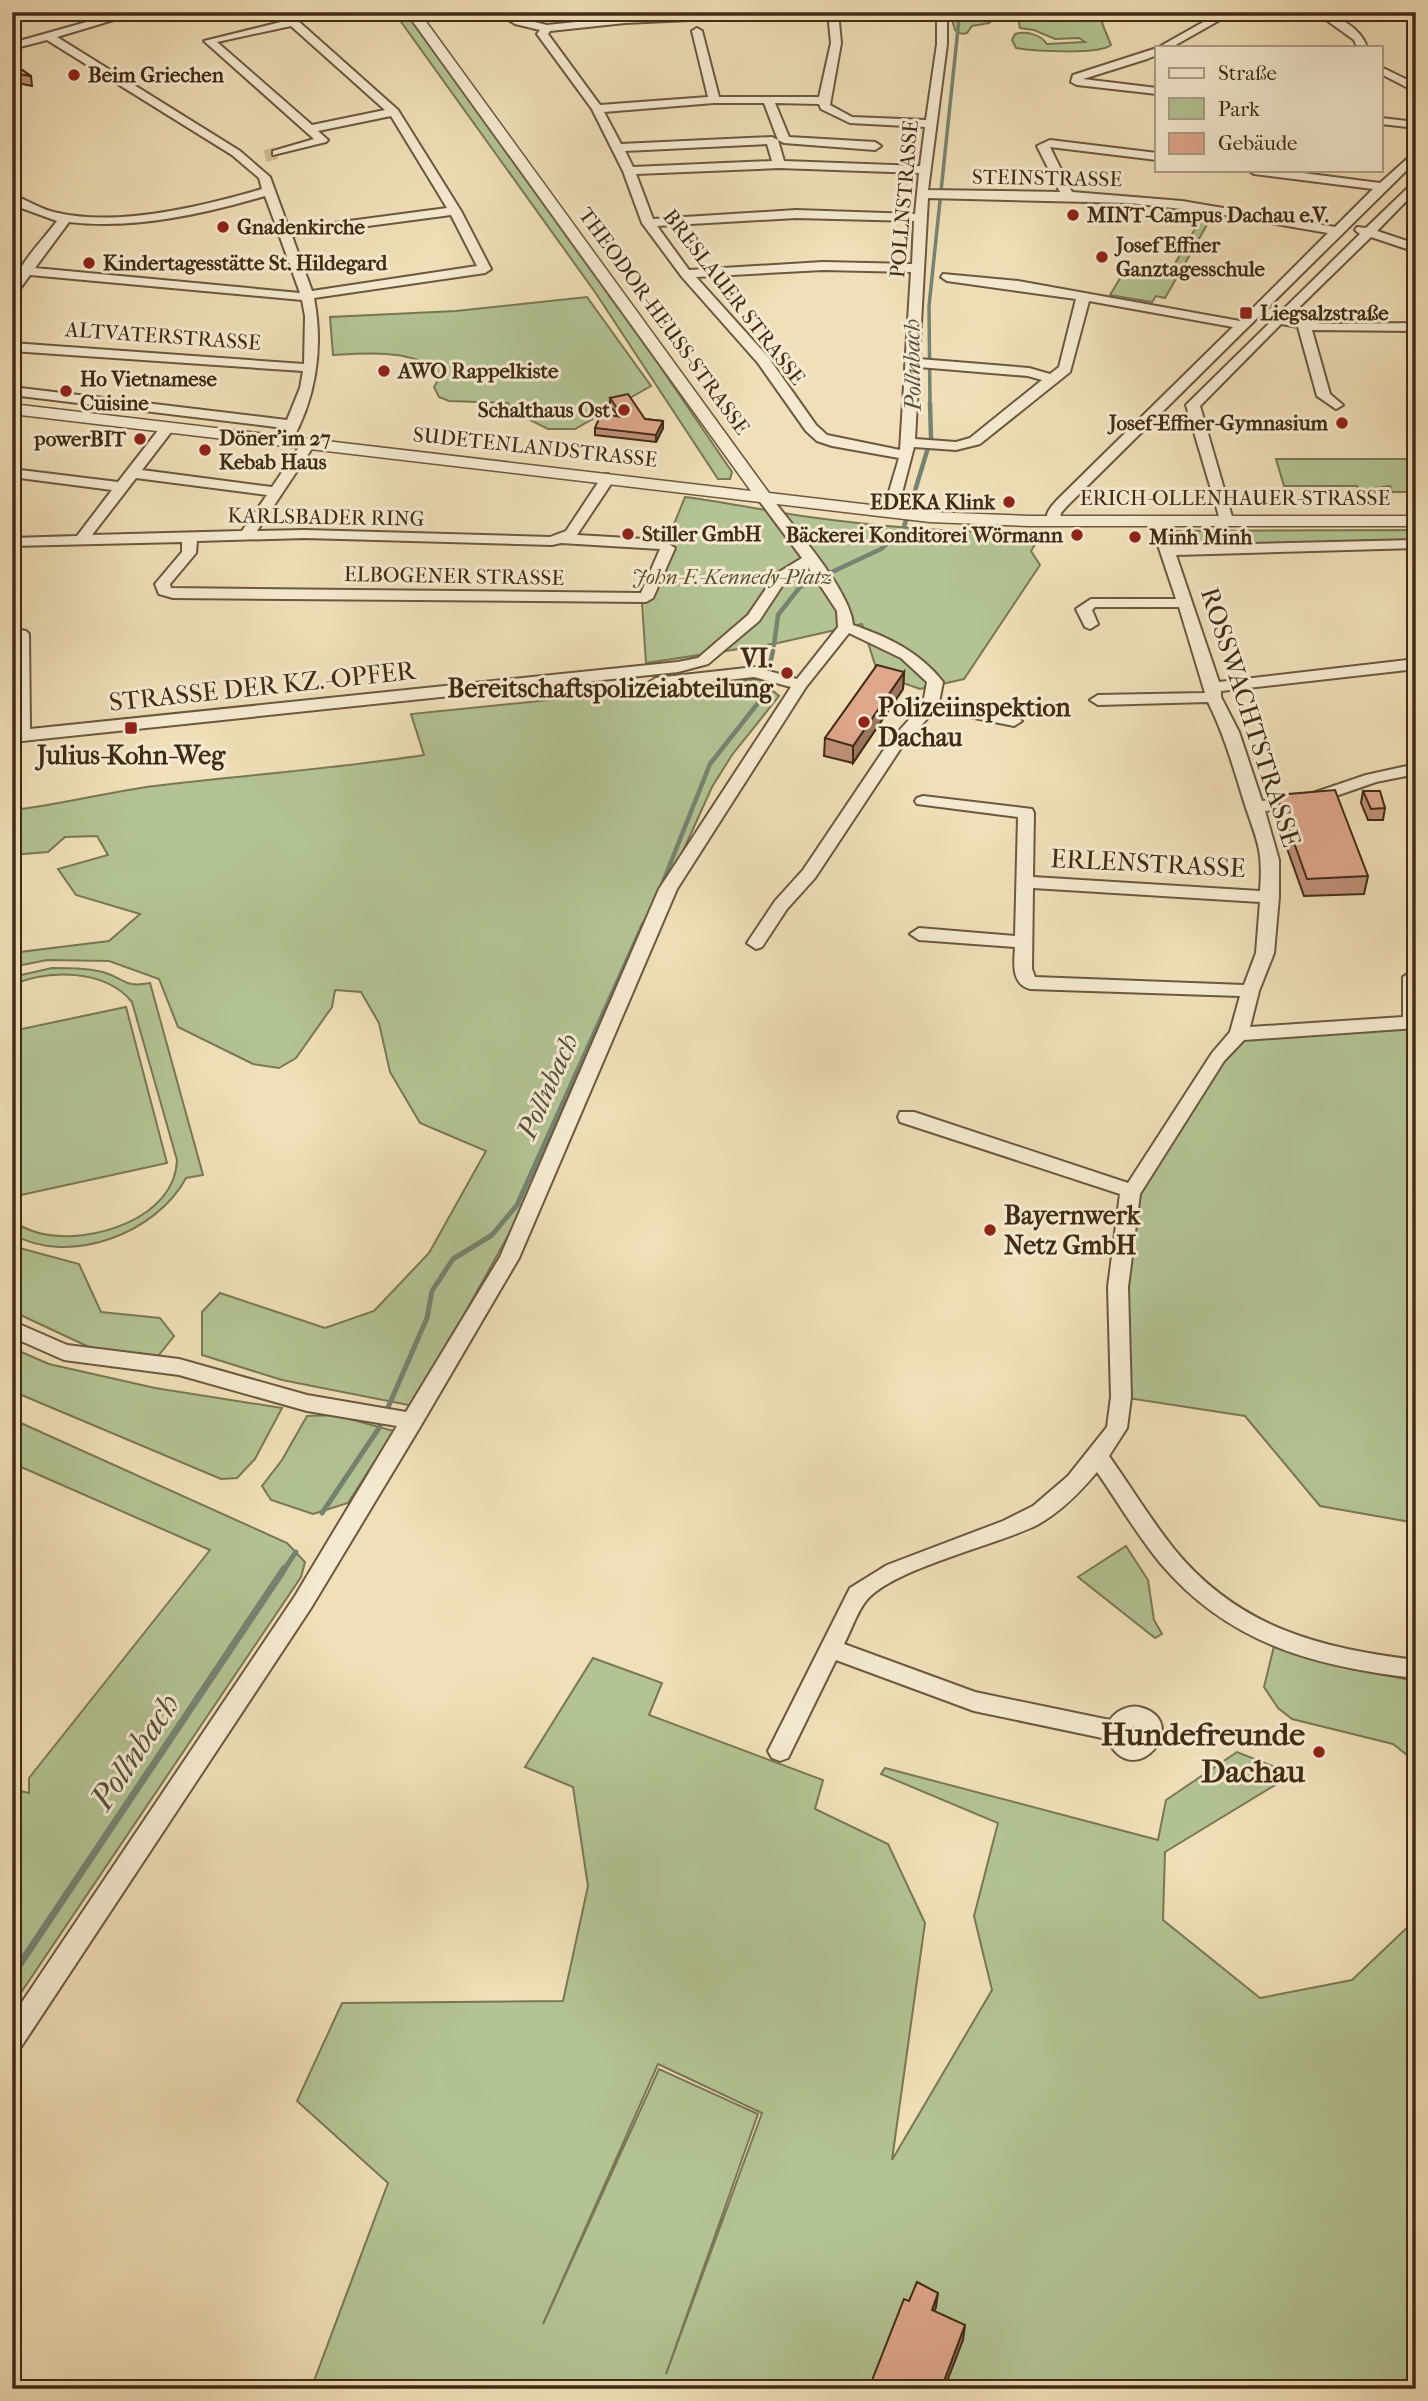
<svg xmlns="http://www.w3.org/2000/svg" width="1428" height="2401" viewBox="0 0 1428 2401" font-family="'IM FELL French Canon',serif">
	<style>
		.green { fill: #b3c394; stroke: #7a7754; stroke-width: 2; fill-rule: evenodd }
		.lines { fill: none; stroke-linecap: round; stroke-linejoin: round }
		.stream-far3 { stroke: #768371; stroke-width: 3.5 }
		.stream-far2 { stroke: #768371; stroke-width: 4.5 }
		.stream-far1 { stroke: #768371; stroke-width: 5 }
		.stream { stroke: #768371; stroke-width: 7 }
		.minor-tunnel { stroke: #cdbb97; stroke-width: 12; stroke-dasharray: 12 6; stroke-linecap: butt }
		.minor-casing { stroke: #6c583e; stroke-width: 4 }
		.tertiary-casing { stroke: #6c583e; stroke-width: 3 }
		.minor { fill: #f5ead1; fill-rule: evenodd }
		.tertiary { fill: #f5ead1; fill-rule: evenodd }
		.wall { fill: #c09078; stroke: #402b15; stroke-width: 2 }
		.shaded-wall { fill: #9c7562; stroke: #402b15; stroke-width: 2 }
		.building { fill: #dfa78c; stroke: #402b15; stroke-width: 2 }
		.poi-dot { fill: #8f2418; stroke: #f5ead1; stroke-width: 2.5 }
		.labels { text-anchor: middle; stroke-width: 6; stroke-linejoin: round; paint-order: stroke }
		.far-poi-label { font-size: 21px; font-weight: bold; fill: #402b15; stroke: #f5ead1; text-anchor: start }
		.far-street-label { font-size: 21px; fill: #402b15; stroke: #f5ead1 }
		.far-park-label { font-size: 21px; font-style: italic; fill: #5d5135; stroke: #f5ead1 }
		.far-water-label { font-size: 23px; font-style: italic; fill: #56503b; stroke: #f5ead1 }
		.poi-label { font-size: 26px; font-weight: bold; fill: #402b15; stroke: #f5ead1; text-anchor: start }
		.street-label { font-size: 26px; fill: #402b15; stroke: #f5ead1 }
		.water-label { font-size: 28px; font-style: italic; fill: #56503b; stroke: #f5ead1 }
		.near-poi-label { font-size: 32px; font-weight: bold; fill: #402b15; stroke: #f5ead1; text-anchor: end }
		.near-water-label { font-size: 33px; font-style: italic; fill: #56503b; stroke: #f5ead1 }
	</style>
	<rect width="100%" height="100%" fill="#f0dfb8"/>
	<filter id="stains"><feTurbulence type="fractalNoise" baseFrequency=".00286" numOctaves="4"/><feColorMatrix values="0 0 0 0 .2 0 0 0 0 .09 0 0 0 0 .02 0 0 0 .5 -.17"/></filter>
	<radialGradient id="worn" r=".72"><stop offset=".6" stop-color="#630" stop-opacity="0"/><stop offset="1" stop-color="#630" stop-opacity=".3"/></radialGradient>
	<g class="green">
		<polygon points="394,12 405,12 659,365 732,472 730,479 718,479 595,292"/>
		<polygon points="950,12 1003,12 989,23 972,26 967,33 962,34 955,30"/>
		<path d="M1017,12H1111L1102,23L1111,45C1099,55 1034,51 1016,48L1012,40L1015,34C1026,31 1040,34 1047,44L1085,42L1079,38L1055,39L1034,30L1020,28Z"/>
		<polygon points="1203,215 1212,216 1165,298 1156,296 1152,302 1110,295 1128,265 1170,272"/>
		<path d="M587,297L651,386L575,429H548L512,411L508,403L449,401L439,397L434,387L438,380L434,367C404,350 367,353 333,355L330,317L456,311Z"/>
		<polygon points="1276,459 1416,459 1416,492 1392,492 1390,486 1360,490 1357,486 1284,486"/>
		<path d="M685,497C724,502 763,510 802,516C881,527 963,534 1043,532L1031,551L1040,565L964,679L920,689L878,674L862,624L778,643L646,663L642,603Z"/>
		<polygon points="1416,530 1416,541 1253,547 1250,541 1205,541 1206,548 1177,547 1170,534 1176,531"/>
		<path d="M759,679L779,696L732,755L712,787L513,1227L413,1406L282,1380L202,1355V1312L220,1293L325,1328L374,1311L429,1253L486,1151L420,1123L390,1072L379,1023L361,992L335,990L332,1007L296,1058L279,1068L253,1064L178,1027L159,979L109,961L47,960L12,967V953L109,941L140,914L76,895L58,869L108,855L97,836L65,837L48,852L12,855V810C60,805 107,792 154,786C244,775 334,769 424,755L411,714Z"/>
		<path d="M52,968C70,968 86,968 103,972C126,979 124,988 150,983L203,1175L186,1178C157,1233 69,1267 12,1234V1222C22,1227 32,1232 43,1234C91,1244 175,1219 177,1160L132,1002C105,969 49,969 12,985V977Z"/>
		<polygon points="126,1007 167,1163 12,1197 12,1031"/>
		<polygon points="1416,1022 1416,1523 1320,1506 1245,1416 1121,1397 1130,1194 1239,1034"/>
		<polygon points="12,1246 79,1264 101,1312 160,1318 174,1336 155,1360 91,1348 12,1311"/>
		<polygon points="12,1348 49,1364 155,1388 282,1408 255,1459 237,1478 221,1479 12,1391"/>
		<polygon points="335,1415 394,1431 348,1503 313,1514 271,1500 262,1486 282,1460 307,1416"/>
		<polygon points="12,1419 287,1543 305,1562 301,1577 12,2006 12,1789 29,1793 29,1778 210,1550 12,1463"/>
		<polygon points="1126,1546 1148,1580 1154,1620 1162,1634 1155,1638 1078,1577"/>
		<polygon points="1274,1646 1346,1668 1416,1681 1416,1762 1393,1744 1292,1719 1278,1708 1264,1687"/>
		<path d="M593,1658L662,1683L649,1715L823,1780L815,1809L888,1844L925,1923L892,2160L992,1990L974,1916L998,1823L881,1774L885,1768L1158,1840L1166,1800L1237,1752L1293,1774L1165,1852L1163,1920L1260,1998L1352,1980L1416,1919V2389H311L388,2183L297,2101L342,2003L563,2001L588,1886L573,1787L525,1767ZM658,2064L762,2113L666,2374L758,2114L659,2069L543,2324Z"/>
	</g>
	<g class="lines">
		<polyline class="stream-far3" points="930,405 929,306 959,19 957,12"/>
		<g class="stream-far2">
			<polyline points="774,645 778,615 800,587 881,549 903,530 931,438 930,403"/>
			<polyline points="659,892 710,764 762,698 773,651"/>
		</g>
		<g class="stream-far1">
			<polyline points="322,1513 379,1428 427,1318 432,1291 453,1259 492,1235 517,1205 644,923"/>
			<polyline points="283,1571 296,1552"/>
		</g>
		<polyline class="stream" points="12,1976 284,1569"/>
		<polyline class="minor-tunnel" points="265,156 277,153"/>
		<defs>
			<g id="minor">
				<path d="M122,12H140L57,37L240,151L270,177L289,229L447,208L391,116L318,131L328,140L326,142L273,155V151L314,139L204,41L285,21L276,12H288L398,110L461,211L491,269L485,273L314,298C324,350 315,401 290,444L285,445L278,441L284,428L12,395V387L287,420L300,388L303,371L12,351V343L304,364L305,316L302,300L30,275L16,294L12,295C12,269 41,243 57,221L13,205L12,195C28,200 41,210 58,213C118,227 204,206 262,189L259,178L232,155L47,40L12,49V43ZM291,26L385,110L312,125L217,42ZM265,196L278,231L276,234L280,237L300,293L35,268L69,222C133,230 204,214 265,196ZM451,215L477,266L312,291L292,236Z"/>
				<polygon points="432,12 461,12 415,21 410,18"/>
				<path d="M496,12H509L522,19L547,25L625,17L801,12L796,15L625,23L550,31L548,34L600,105L708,97L692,31L697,28L702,31L719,97H819L831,43L828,12H838L841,43L830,105L852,117L926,120L937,44V12H947V44L928,190L1060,192L1037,146L1050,140L1157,153V160L1050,147L1072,192L1182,201L1335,227L1373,189L1254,174L1248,170H1279L1380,183L1416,151V161L1067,506L1061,513L1059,524H1049C1043,514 1051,507 1057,500L1233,327L1089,301L1070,372L980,444L956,450L914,447L897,512L890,516L883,512L899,458L832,446L817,441L806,431L758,363L682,277L642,223L623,171L592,109L537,34L540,30L515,24ZM714,103H764L778,140L784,143L875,150L881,146L875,142L789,137L775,103L819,104L821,109L850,123L925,127L920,166L784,161L778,140L772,137L621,144L604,112ZM767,144L772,161L633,167L625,151ZM779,168L919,173L915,214L796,210L653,219L636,174ZM928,198L1130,203L1207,212L1328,233L1240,321L1018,281L943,274L941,277L947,281L1076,299L1059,367L1050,374L1029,368L919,359ZM796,218L914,221L912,264L823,262L689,270L657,226ZM823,270L911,272L900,450L827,435L816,425L768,357L696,277ZM919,367L1028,376L1042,380L970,438L956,442L915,439Z"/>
				<polygon points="1221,12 1234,12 1172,47 1159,47"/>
				<path d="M1315,12C1334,12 1361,28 1367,47H1357L1354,40Z"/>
				<polygon points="1157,48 1157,55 1147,59 1083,79 1157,88 1157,94 1077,85 1071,82 1073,75"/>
				<polygon points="1381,67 1416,84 1416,92 1381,74"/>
				<polygon points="1381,118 1416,122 1416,128 1381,124"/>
				<polygon points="1416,180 1416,191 1377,231 1416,244 1416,252 1371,237 1288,318 1321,324 1416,323 1416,331 1312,330 1330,394 1343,405 1336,409 1317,396 1298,327 1281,324 1200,406 1233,520 1231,523 1221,523 1186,405 1360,234 1355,230 1357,227 1366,228"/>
				<path d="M168,423L175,427L142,470L272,487L303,441H313L315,444L257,531L305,530L550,537L566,531L603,475L608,474L615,478L577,535L662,540L675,548L653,598L646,602L173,598L159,594L155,584L182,552V542L12,546V538L77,536L112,490L12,477V469L118,482L163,424ZM136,478L267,495L242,531L92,535ZM305,538L552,545L561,543L660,549L641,593L171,588L170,584L196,553L197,541Z"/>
				<path d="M762,491L767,492C789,522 851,590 853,625C888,637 920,652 943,682L939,702L1014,716L1022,721L1014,726L935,710L901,748L815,878L787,909L762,947L756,949L747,943L775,901L803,870L889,742L923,704L927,682L901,658L849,633L806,687L677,889L519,1258L420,1427L311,1608L21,2047L12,2051V2017L295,1596L397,1426L307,1411L179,1375L64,1360L12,1337V1321L67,1345L179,1359L307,1395L406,1412L500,1257L659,889L791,687L754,677L656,688L648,683L656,678L755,667L797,679L838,627L837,611L808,567L786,580L759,621L708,664L678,672L22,741H12V628L26,631L29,634L30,729L678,662L698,658L748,615L776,574L802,558L755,495Z"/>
				<path d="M1157,517L1164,521L1173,546L1416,540V548L1176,555L1219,682L1416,659V669L1221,691V697L1239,732L1262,801L1307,795L1366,775L1416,764V774L1376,782L1310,805L1265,811L1279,860V897L1274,953L1259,991L1250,1027L1403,1017V977L1412,971L1416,972V1028L1244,1040L1224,1061L1140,1194L1128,1287L1131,1397L1127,1428L1109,1456C1131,1487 1150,1519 1174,1549C1239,1628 1319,1648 1416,1660V1678C1316,1667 1229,1644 1161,1564C1137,1535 1118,1502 1097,1472C1080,1492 1061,1512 1037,1525C997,1545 891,1569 866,1601C857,1612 851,1631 844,1644L975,1692L1110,1720C1116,1711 1128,1705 1139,1707C1195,1720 1134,1796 1107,1739L974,1711L836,1660L788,1758L780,1761L772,1758L768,1751L850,1588L887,1565L1003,1521L1033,1506L1068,1476L1107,1427L1111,1397L1108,1287L1120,1194L900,1122L898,1117L900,1112H914L1128,1183L1212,1053L1230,1032L1240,996L1030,989C1011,984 1014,963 1015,947L919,940L910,934L919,928L1015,936L1018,817L917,804L915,801L917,798L923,796L1032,809L1034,813L1033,877L1260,891C1263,851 1258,843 1246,808C1235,773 1225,736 1208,702L1098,705L1090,700L1098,695L1205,693L1179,607H1095L1092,610L1098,624L1090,629L1085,627L1076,609L1091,599H1176L1150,521ZM1033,888L1260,902L1256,953L1244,985L1035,977L1032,969ZM1134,1726L1139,1733L1134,1740L1129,1733Z"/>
			</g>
			<polygon id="tertiary" points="406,12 419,12 769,493 930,512 1029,516 1416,516 1416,526 1029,526 930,522 12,414 12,404 751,491"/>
		</defs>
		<use href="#minor" class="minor-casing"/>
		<use href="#tertiary" class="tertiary-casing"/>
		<use href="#minor" class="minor"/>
		<use href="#tertiary" class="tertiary"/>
	</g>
	<g class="wall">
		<polygon points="12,63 31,76 32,86 12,82"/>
		<polygon points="610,398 645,419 663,421 663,428 656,442 595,435 595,428 618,416 610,405"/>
		<polygon points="904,672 903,689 853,763 824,756 825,738"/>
		<polygon points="1363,791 1385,808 1383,820 1368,820 1361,803"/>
		<polygon points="1277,795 1368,876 1364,894 1304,896 1274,812"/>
	</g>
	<g class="shaded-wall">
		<polygon points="663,421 663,428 656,442 656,435"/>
		<polygon points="904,672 903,689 853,763 853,746"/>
		<polygon points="938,2293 936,2307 930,2324 932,2310"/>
		<polygon points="965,2325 963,2340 944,2389 941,2389"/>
	</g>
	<g class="building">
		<polygon points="12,63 31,76 12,73"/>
		<polygon points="628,394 645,419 663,421 656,435 595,428 601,414 623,417 610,398"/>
		<polygon points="877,665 904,672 853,746 825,738"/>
		<polygon points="1335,790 1368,876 1307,879 1277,795"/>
		<polygon points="1363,791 1380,791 1385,808 1371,809"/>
		<polygon points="917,2282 938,2293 932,2310 965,2325 941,2389 871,2389 869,2388 904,2299 909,2301"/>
	</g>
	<g class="poi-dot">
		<circle cx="74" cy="75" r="7"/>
		<circle cx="1073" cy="215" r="7"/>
		<circle cx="223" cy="227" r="7"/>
		<circle cx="1102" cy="257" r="7"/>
		<circle cx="89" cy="263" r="7"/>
		<rect x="1239" y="306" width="14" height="14" rx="3.5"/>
		<circle cx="384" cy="371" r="7"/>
		<circle cx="66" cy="391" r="7"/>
		<circle cx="624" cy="410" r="7"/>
		<circle cx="1342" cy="423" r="7"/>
		<circle cx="140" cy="439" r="7"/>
		<circle cx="205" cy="450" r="7"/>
		<circle cx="1009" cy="502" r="7"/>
		<circle cx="628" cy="534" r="7"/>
		<circle cx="1077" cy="535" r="7"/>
		<circle cx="1135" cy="537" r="7"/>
		<circle cx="787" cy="673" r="7"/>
		<circle cx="864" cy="722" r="7"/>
		<rect x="124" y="721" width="14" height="14" rx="3.5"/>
		<circle cx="990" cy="1230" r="7"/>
		<circle cx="1319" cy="1752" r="7"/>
	</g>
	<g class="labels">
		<g class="far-poi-label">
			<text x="88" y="82">Beim Griechen</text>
			<text x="1087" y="222">MINT-Campus Dachau e.V.</text>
			<text x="237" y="234">Gnadenkirche</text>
			<text x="1116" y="252">Josef Effner<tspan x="1116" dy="24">Ganztagesschule</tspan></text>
			<text x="103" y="270">Kindertagesstätte St. Hildegard</text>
			<text x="1260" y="320">Liegsalzstraße</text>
			<text x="398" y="378">AWO Rappelkiste</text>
			<text x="80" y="386">Ho Vietnamese<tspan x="80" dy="24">Cuisine</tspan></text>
			<text x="610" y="417" text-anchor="end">Schalthaus Ost</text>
			<text x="1328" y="430" text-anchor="end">Josef-Effner-Gymnasium</text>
			<text x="219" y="445">Döner'im 27<tspan x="219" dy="24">Kebab Haus</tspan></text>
			<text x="126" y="446" text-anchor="end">powerBIT</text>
			<text x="995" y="509" text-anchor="end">EDEKA Klink</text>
			<text x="642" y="541">Stiller GmbH</text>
			<text x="1063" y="542" text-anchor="end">Bäckerei Konditorei Wörmann</text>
			<text x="1149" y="544">Minh Minh</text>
		</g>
		<g class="far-street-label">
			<text transform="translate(1047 178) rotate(1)" y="7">STEINSTRASSE</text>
			<text transform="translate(904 199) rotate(-85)" y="7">POLLNSTRASSE</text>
			<text transform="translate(734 297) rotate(52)" y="7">BRESLAUER STRASSE</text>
			<text transform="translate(664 321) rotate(54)" y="7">THEODOR-HEUSS-STRASSE</text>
			<text transform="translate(163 336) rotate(4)" y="7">ALTVATERSTRASSE</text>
			<text transform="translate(535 447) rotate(6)" y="7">SUDETENLANDSTRASSE</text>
			<text x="1235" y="505">ERICH-OLLENHAUER-STRASSE</text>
			<text transform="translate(326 517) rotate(1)" y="7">KARLSBADER RING</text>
			<text transform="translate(454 576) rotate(1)" y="7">ELBOGENER STRASSE</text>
		</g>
		<g class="far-park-label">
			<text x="732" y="584">John-F.-Kennedy-Platz</text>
		</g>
		<g class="far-water-label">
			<text transform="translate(912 365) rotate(-91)" y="8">Pollnbach</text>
		</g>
		<g class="poi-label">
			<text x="773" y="667" text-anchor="end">VI.<tspan x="773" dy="30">Bereitschaftspolizeiabteilung</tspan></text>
			<text x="878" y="716">Polizeiinspektion<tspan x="878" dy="30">Dachau</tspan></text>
			<text x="131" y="764" text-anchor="middle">Julius-Kohn-Weg</text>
			<text x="1004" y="1224">Bayernwerk<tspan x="1004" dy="30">Netz GmbH</tspan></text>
		</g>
		<g class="street-label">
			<text transform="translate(262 686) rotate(-6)" y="9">STRASSE DER KZ.-OPFER</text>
			<text transform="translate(1251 717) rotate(72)" y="9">ROSSWACHTSTRASSE</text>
			<text transform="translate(1148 863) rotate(3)" y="9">ERLENSTRASSE</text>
		</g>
		<g class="water-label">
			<text transform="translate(547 1086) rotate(-66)" y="10">Pollnbach</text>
		</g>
		<g class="near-poi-label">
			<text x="1305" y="1745">Hundefreunde<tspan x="1305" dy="37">Dachau</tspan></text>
		</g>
		<g class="near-water-label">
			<text transform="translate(134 1751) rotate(-56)" y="12">Pollnbach</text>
		</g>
	</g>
	<rect width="1428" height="2401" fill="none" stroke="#f0dfb8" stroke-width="42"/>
	<rect x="14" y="14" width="1400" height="2373" fill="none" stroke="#402b15" stroke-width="3.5"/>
	<rect x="21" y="21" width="1386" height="2359" fill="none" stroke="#402b15" stroke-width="2"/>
	<rect x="1155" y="46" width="228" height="126" fill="#f5ead1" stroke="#ad9e86" stroke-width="2"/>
	<rect x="1169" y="68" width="35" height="10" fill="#f5ead1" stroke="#ad9e86" stroke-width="2"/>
	<text x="1218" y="80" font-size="21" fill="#402b15">Straße</text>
	<rect x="1169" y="98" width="35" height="21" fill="#b3c394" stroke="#ad9e86" stroke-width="2"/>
	<text x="1218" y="116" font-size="21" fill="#402b15">Park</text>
	<rect x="1169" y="133" width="35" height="21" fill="#dfa78c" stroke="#ad9e86" stroke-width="2"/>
	<text x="1218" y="150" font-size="21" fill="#402b15">Gebäude</text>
	<rect width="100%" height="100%" filter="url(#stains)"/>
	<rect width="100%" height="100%" fill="url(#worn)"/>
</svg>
